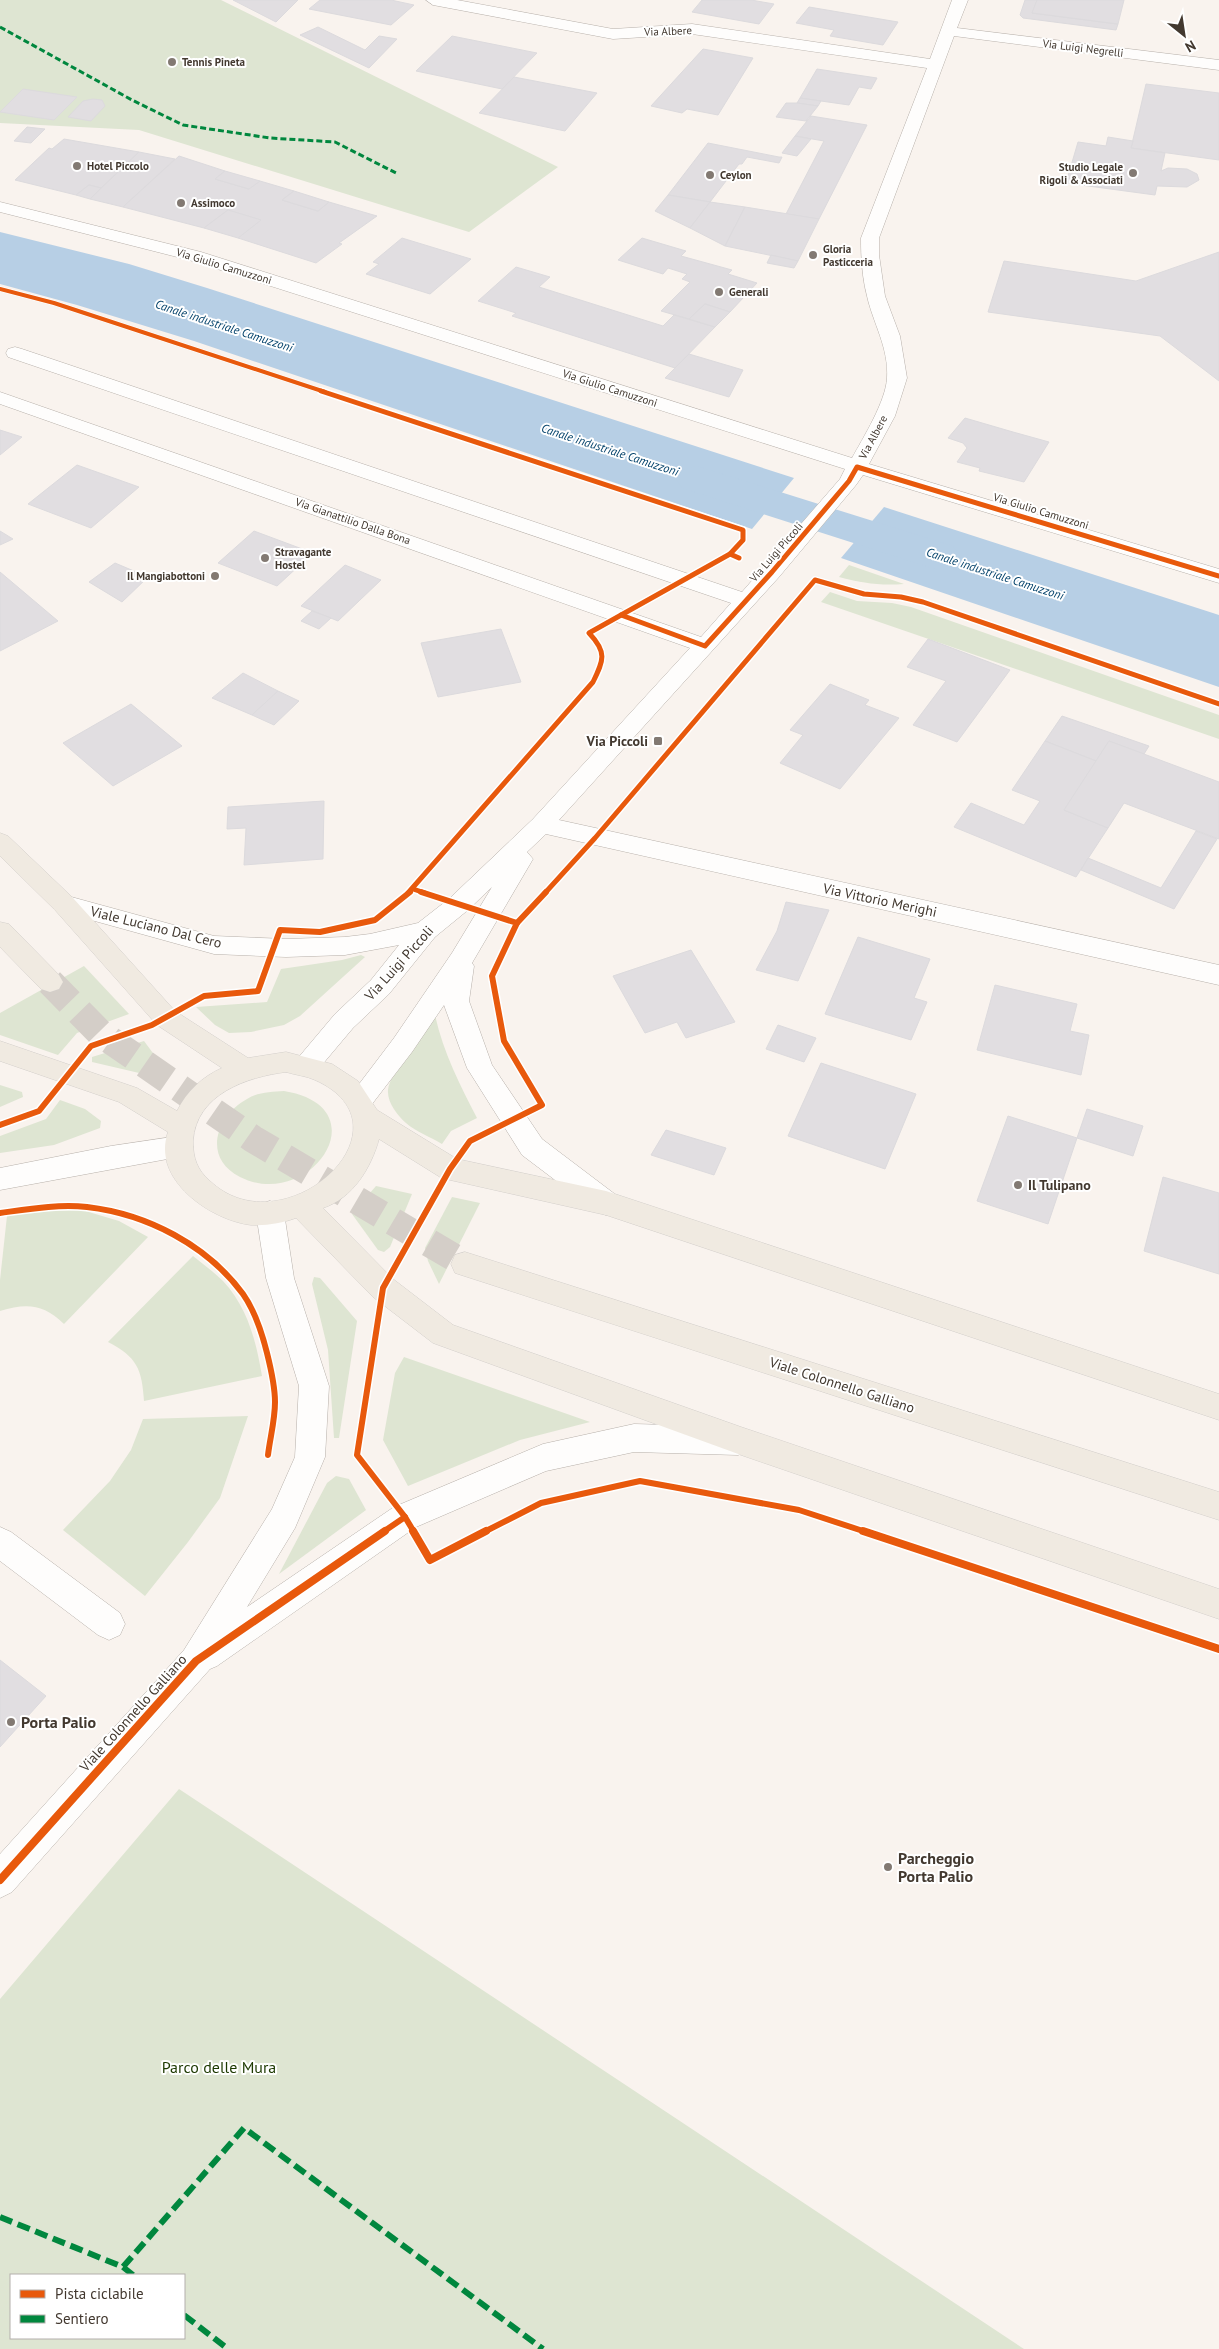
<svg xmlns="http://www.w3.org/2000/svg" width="1219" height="2349" viewBox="0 0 1219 2349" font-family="'PT Sans',sans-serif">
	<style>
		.green { fill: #dee5d2; fill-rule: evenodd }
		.water { fill: #b7cfe5 }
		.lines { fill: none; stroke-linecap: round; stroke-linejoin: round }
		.canal { fill: #b7cfe5; fill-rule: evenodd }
		.building { fill: #e1dee1; stroke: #dcdadd }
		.major-tunnel { stroke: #d4cec8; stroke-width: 28; stroke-dasharray: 28 14; stroke-linecap: butt }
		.minor-casing { stroke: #b7b0aa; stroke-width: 1 }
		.major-casing { stroke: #d3cfcb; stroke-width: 1 }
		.minor { fill: #fefdfc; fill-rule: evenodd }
		.major { fill: #f0eae1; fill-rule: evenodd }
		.quiet-far1 { stroke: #00873e; stroke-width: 3; stroke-dasharray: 6 3; stroke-linecap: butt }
		.quiet { stroke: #00873e; stroke-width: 6; stroke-dasharray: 13 6; stroke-linecap: butt }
		.cycleway-far3-casing { stroke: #fff; stroke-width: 5.5 }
		.cycleway-far2-casing { stroke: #fff; stroke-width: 8 }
		.cycleway-far1-casing { stroke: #fff; stroke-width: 9 }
		.cycleway-casing { stroke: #fff; stroke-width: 11 }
		.cycleway-far3 { stroke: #e8590c; stroke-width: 4 }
		.cycleway-far2 { stroke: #e8590c; stroke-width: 5 }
		.cycleway-far1 { stroke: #e8590c; stroke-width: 6 }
		.cycleway { stroke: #e8590c; stroke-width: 8 }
		.poi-dot { fill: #827972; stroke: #fff; stroke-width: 2 }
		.labels { text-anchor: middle; stroke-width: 4; stroke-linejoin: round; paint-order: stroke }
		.far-street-label { font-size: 11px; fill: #42382f; stroke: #fff }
		.far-poi-label { font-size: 11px; font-weight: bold; fill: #42382f; stroke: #fff; text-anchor: start }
		.far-water-label { font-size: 12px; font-style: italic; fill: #004069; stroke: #fff }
		.poi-label { font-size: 14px; font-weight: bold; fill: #42382f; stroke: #fff; text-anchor: end }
		.street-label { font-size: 14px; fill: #42382f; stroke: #fff }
		.near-poi-label { font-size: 16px; font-weight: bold; fill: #42382f; stroke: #fff; text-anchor: start }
		.near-park-label { font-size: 16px; fill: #1c3900; stroke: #fff }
	</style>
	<rect width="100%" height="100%" fill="#f9f3ee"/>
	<g class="green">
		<polygon points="0,0 221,0 558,167 469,232 139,130 0,123"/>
		<path d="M849,565L904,584C880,586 862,583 839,577Z"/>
		<polygon points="830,592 857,601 892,603 911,607 1219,715 1219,739 821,602"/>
		<polygon points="361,955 365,957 300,1016 284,1025 251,1032 229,1033 215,1025 196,1007 267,1002 281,969 342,960"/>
		<polygon points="84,966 129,1014 77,1033 58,1055 0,1035 0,1013"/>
		<path d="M435,1015C443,1052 460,1085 477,1118L451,1131L442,1144C431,1137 416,1132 406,1123C397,1115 387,1102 388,1090C390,1072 423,1031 435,1015Z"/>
		<polygon points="144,1041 161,1064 161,1068 152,1076 92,1062 92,1057"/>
		<polygon points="0,1085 22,1092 23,1097 0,1107"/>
		<path d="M284,1091C382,1107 310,1212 240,1177C202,1158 216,1116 247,1099C258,1092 271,1092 284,1091Z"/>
		<polygon points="60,1100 85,1109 101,1121 100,1128 54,1145 0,1153 0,1136 46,1119"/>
		<polygon points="376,1186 412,1194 390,1247 384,1252 378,1250 352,1214"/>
		<polygon points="452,1197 480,1203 439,1284 428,1261 425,1248"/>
		<path d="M82,1210L119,1221L148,1237L64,1324C43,1304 27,1303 0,1311V1280L7,1216L43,1211Z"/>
		<path d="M193,1256C203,1264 214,1272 223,1281C248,1308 256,1341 262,1376L144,1401C142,1369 137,1357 108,1342Z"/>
		<polygon points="314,1277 320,1278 357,1321 339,1438 334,1438 328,1350 312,1284"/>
		<polygon points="404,1357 590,1422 520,1440 408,1486 383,1440 395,1373"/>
		<polygon points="248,1416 220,1498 188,1542 145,1596 63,1530 110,1481 131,1450 143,1419"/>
		<polygon points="336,1476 349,1479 366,1510 279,1574 327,1483"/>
		<path d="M179,1789L1024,2349H0V1999ZM184,2275V2338H11V2275Z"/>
	</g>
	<g class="water">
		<polygon points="0,232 129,264 207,288 794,478 752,529 194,341 77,305 0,284"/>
		<polygon points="884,507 1219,615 1219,687 841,558"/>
	</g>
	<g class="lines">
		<polygon class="canal" points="697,466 953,546 960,556 953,566 938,570 682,488 676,479 682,470"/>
	</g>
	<g class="building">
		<polygon points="233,0 298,0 276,22"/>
		<polygon points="320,0 391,0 414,5 391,25 309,9"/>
		<polygon points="702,0 751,0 774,4 759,24 692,12"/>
		<polygon points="1025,0 1037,0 1032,13 1118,24 1116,30 1023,18 1020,15"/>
		<polygon points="1037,0 1124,0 1118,24 1032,13"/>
		<polygon points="809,7 898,22 883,45 830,36 834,30 796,23"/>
		<polygon points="318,27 365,50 379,36 397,39 369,68 300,35"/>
		<polygon points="452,36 537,53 502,89 416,71"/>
		<polygon points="703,49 753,58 718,115 687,109 682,113 651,106"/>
		<polygon points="817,69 877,78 871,89 859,87 849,105 800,98"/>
		<polygon points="514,77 597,93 565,131 479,113"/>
		<polygon points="1146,84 1219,93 1219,160 1131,148"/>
		<polygon points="23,89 77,97 54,120 0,112"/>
		<polygon points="800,98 821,101 818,106 797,103"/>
		<polygon points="93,99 102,100 105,106 91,121 68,117 83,101"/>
		<polygon points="786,103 797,103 818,106 806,121 776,117"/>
		<polygon points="811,116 867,125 819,219 786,214 824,141 795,136"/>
		<polygon points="27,127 45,129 31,143 14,141"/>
		<polygon points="795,136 811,139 797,156 782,153"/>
		<polygon points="1108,137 1133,141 1131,148 1165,153 1161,171 1168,168 1187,169 1197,174 1199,180 1187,187 1157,186 1155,195 1066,183 1078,142 1106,146"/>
		<polygon points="64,139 139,152 101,188 89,185 76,195 15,180 49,148 52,149"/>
		<polygon points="708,143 779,157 782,157 779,163 747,157 742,164 739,164 710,202 668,195"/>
		<polygon points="139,152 175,159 123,207 90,199"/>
		<polygon points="179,156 225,171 215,179 249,189 260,181 294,191 282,200 318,211 329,202 377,216 339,243 342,244 316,263 238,238 261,220 228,210 204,228 123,207"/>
		<polygon points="225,171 260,181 249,189 215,179"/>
		<polygon points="89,185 101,188 90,199 76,195"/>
		<polygon points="294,191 329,202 318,211 282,200"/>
		<polygon points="668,195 710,202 690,228 655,211"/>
		<polygon points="710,202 745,207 725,246 690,228"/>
		<polygon points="745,207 819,219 798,261 725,246"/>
		<polygon points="228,210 261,220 238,238 204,228"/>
		<polygon points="402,238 471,259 430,294 366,274 379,264 373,262"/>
		<polygon points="642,238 686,251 681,256 732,270 728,274 757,283 730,312 705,304 689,319 661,311 690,282 682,279 687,274 668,268 663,274 618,260"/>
		<polygon points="1219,252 1219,381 1160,336 988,312 1004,261 1136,281"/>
		<polygon points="771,255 798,261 794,268 767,263"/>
		<polygon points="516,267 550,277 539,287 663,326 674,315 715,327 675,368 512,316 516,313 478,301"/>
		<polygon points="705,304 730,312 715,327 689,319"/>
		<polygon points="689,354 743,370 729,397 665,378"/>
		<polygon points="965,418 1013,432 1049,442 1024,482 979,471 980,468 957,462 967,448 963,443 948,438"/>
		<polygon points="0,430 22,437 0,455"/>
		<polygon points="77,465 139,487 91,528 28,504"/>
		<polygon points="0,531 13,539 0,545"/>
		<polygon points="254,531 313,553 277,586 218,563"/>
		<polygon points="115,563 148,577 122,602 89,582"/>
		<polygon points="345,565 381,580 338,621 301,606"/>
		<polygon points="0,572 58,621 0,651"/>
		<polygon points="312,611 331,618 319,629 301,621"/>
		<polygon points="501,629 521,682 438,697 421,643"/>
		<polygon points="928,639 1010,670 957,742 913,725 946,681 907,667"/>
		<polygon points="243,673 278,691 252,715 212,698"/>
		<polygon points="830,684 869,700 865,705 899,718 840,789 780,763 803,735 790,730"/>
		<polygon points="278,691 299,701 274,725 252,715"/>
		<polygon points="131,704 182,746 113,786 63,743"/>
		<polygon points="1062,716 1149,746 1144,754 1109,741 1096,761 1045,741"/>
		<polygon points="1045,741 1096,761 1064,810 1108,828 1076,877 954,827 971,803 1024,825 1040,801 1012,790"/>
		<polygon points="1109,741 1219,782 1219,839 1124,803 1108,828 1064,810"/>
		<polygon points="324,801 323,859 244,865 246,828 227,829 228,807"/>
		<polygon points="1196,831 1217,839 1174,909 1081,870 1088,858 1161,888"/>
		<polygon points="786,902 829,910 798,981 756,970 777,931"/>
		<polygon points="858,937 930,959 914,998 927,1002 911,1040 825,1014"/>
		<polygon points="691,950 735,1022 686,1038 677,1022 645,1033 613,976"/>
		<polygon points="995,985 1077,1004 1070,1031 1089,1035 1081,1075 977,1050"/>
		<polygon points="778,1025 816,1038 804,1062 766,1049"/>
		<polygon points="821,1063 916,1094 885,1169 788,1136"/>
		<polygon points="1087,1109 1143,1126 1133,1156 1077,1138"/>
		<polygon points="1008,1116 1077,1138 1048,1224 977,1201"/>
		<polygon points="666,1130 726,1148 714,1175 651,1155"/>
		<polygon points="1163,1177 1219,1193 1219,1274 1144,1251"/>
		<polygon points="0,1660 46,1696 0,1747"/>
	</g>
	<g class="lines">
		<polyline class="major-tunnel" points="50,982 100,1033 253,1139 465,1264"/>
		<defs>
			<g id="minor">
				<path d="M426,0H457L613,29L692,24L930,59L952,0H968L957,28L1219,60V70L954,36L879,238V255L885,296L900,336L907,378L895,416L869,464L1219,569V583L863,475L856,485L779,577L559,820L1219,965V985L546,834L527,852L533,859L472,963L474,966L469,1001L492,1065L542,1139L616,1195L620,1203L616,1211L606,1215L596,1211L522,1155L467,1068L444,1005L412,1052L369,1108L360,1111L351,1108L347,1100L394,1038L452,953L492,887L468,910L435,937L389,994L353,1028L316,1072L307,1075L298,1072L294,1065L298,1058L335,1014L371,980L399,945L345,955L286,957L214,954L55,910L52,904L55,898L64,895L214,936L286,939L345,937L370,934L418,923L450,898L533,819L690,648L0,404V392L701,637L731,603L8,357L6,353L8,349L15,347L22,349L742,592L840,479L845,469L189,260L0,212V202L201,252L852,458C863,438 886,401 887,378C889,348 873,323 867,296C862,277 861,257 861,238L927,68L692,34L613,39L433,5Z"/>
				<polygon points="179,1136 189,1139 193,1147 189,1155 0,1190 0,1168 111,1146"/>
				<polygon points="270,1201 280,1205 284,1213 294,1278 329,1386 325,1457 295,1528 247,1607 394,1507 543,1444 634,1424 738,1427 749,1431 753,1441 749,1451 738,1455 634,1452 546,1471 416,1527 217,1666 210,1669 12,1892 0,1898 0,1854 184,1650 272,1509 295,1457 299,1386 266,1278 256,1213 260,1205"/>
				<polygon points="0,1527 11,1532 120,1613 125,1624 120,1635 109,1640 98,1635 0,1561"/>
			</g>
			<g id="major">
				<path d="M0,833L8,836L73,898L175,1011L248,1058L286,1052L332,1064L358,1081L377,1110L457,1159L606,1191L1219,1394V1420L606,1215L450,1180L440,1177L379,1139C371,1168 353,1198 323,1208L393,1279L453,1325L741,1427L1219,1589V1619L741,1455L433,1343L373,1297L296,1218C282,1223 266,1226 251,1225C210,1220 151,1179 168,1132L119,1102L0,1061V1041L137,1088L177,1111C187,1091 202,1077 222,1068L157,1025L55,910L0,856ZM286,1072C295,1075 307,1076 315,1080C420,1127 284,1251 210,1181C197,1170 193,1158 193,1141C196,1094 247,1077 286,1072Z"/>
				<polygon points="0,922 9,924 59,975 63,982 59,989 50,992 41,989 0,947"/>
				<polygon points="465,1252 1219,1492 1219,1520 455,1273 451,1264 455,1255"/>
			</g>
		</defs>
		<use href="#minor" class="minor-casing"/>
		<use href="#major" class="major-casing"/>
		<use href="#minor" class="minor"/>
		<use href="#major" class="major"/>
		<polyline class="quiet-far1" points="0,27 132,100 183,125 270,138 335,142 398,174"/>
		<g class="quiet">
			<polyline points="0,2217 123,2267 244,2128 543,2349"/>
			<polyline points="123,2267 133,2275"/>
			<polyline points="184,2315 228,2349"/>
		</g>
		<defs>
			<polyline id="cycleway-far3" points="0,289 54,303 325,392"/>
			<g id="cycleway-far2">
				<polyline points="321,391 743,530 743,540 730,554 739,558"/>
				<polyline points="621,615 705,646 772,572 849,481 857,467 1219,576"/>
				<polyline points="413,889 425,893"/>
				<path d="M408,893L593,682C604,660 607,652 589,633L730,554"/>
				<polyline points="545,893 595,838 815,580 864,594 901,597 923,602 1219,704"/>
			</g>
			<g id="cycleway-far1">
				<polyline points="517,923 546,892"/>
				<polyline points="0,1125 39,1111 91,1046 152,1025 204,996 258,991 280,930 320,932 375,920 410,892"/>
				<path d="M0,1213C29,1209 58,1204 87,1207C147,1214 207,1245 243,1294C255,1311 262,1333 267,1353C271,1369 275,1386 275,1402C275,1420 270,1438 268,1455"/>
				<polyline points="383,1532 405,1517"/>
				<polyline points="414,1532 405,1517 357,1455 383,1288 450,1169 470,1141 542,1105 504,1041 492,976 517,923 421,892"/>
				<polyline points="484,1532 541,1503 640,1481 799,1510 866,1532"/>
			</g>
			<g id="cycleway">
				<polyline points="413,1531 430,1560 486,1531"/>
				<polyline points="863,1531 1219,1649"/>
				<polyline points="0,1880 196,1661 385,1531"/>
			</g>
		</defs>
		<use href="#cycleway-far3" class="cycleway-far3-casing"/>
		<use href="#cycleway-far2" class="cycleway-far2-casing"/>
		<use href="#cycleway-far1" class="cycleway-far1-casing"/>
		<use href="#cycleway" class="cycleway-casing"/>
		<use href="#cycleway-far3" class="cycleway-far3"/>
		<use href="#cycleway-far2" class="cycleway-far2"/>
		<use href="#cycleway-far1" class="cycleway-far1"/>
		<use href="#cycleway" class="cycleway"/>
	</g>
	<g class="poi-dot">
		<circle cx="172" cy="62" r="5"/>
		<circle cx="77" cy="166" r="5"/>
		<circle cx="1133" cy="173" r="5"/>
		<circle cx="710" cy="175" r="5"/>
		<circle cx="181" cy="203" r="5"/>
		<circle cx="813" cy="255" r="5"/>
		<circle cx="719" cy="292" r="5"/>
		<circle cx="265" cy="558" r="5"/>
		<circle cx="215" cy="576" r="5"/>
		<rect x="653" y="736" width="10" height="10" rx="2.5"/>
		<circle cx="1018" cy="1185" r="5"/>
		<circle cx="11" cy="1722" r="5"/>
		<circle cx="888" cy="1867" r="5"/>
	</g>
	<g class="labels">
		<g class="far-street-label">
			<text transform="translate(668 31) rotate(-2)" y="4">Via Albere</text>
			<text transform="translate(1083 48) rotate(7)" y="4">Via Luigi Negrelli</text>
			<text transform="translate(224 266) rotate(17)" y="4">Via Giulio Camuzzoni</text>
			<text transform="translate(610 388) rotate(18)" y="4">Via Giulio Camuzzoni</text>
			<text transform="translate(873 437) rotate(-62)" y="4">Via Albere</text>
			<text transform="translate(1041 511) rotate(17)" y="4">Via Giulio Camuzzoni</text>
			<text transform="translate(353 521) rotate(19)" y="4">Via Gianattilio Dalla Bona</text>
			<text transform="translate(776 552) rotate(-49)" y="4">Via Luigi Piccoli</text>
		</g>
		<g class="far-poi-label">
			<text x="182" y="66">Tennis Pineta</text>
			<text x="87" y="170">Hotel Piccolo</text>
			<text x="1123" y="171" text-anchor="end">Studio Legale<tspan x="1123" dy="13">Rigoli &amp; Associati</tspan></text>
			<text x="720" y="179">Ceylon</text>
			<text x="191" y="207">Assimoco</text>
			<text x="823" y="253">Gloria<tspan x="823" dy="13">Pasticceria</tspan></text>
			<text x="729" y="296">Generali</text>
			<text x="275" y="556">Stravagante<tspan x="275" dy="13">Hostel</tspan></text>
			<text x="205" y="580" text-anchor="end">Il Mangiabottoni</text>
		</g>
		<g class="far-water-label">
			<text transform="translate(224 326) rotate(18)" y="4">Canale industriale Camuzzoni</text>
			<text transform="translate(610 450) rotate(18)" y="4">Canale industriale Camuzzoni</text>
			<text transform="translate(995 574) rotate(18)" y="4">Canale industriale Camuzzoni</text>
		</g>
		<g class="poi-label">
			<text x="648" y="746">Via Piccoli</text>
			<text x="1028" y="1190" text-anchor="start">Il Tulipano</text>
		</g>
		<g class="street-label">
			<text transform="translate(880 900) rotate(12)" y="5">Via Vittorio Merighi</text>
			<text transform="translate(156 927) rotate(14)" y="5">Viale Luciano Dal Cero</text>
			<text transform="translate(399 963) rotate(-48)" y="5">Via Luigi Piccoli</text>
			<text transform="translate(842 1385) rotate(18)" y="5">Viale Colonnello Galliano</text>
			<text transform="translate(133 1713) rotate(-48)" y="5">Viale Colonnello Galliano</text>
		</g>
		<g class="near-poi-label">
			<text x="21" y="1728">Porta Palio</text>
			<text x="898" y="1864">Parcheggio<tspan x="898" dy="18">Porta Palio</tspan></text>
		</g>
		<g class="near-park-label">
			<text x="219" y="2073">Parco delle Mura</text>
		</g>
	</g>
	<rect x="10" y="2274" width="175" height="65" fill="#ffffff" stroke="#b3afac"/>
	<rect x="20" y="2290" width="25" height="8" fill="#e8590c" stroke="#b3afac"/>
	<text x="55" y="2299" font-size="15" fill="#42382f">Pista ciclabile</text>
	<rect x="20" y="2315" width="25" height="8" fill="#00873e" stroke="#b3afac"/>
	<text x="55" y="2324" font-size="15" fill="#42382f">Sentiero</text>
	<g transform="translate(1184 35) rotate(150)" stroke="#ffffff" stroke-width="4" paint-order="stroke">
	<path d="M0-4L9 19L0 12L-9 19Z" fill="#42382f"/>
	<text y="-8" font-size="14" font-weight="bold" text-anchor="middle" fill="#42382f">N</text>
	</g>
</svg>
